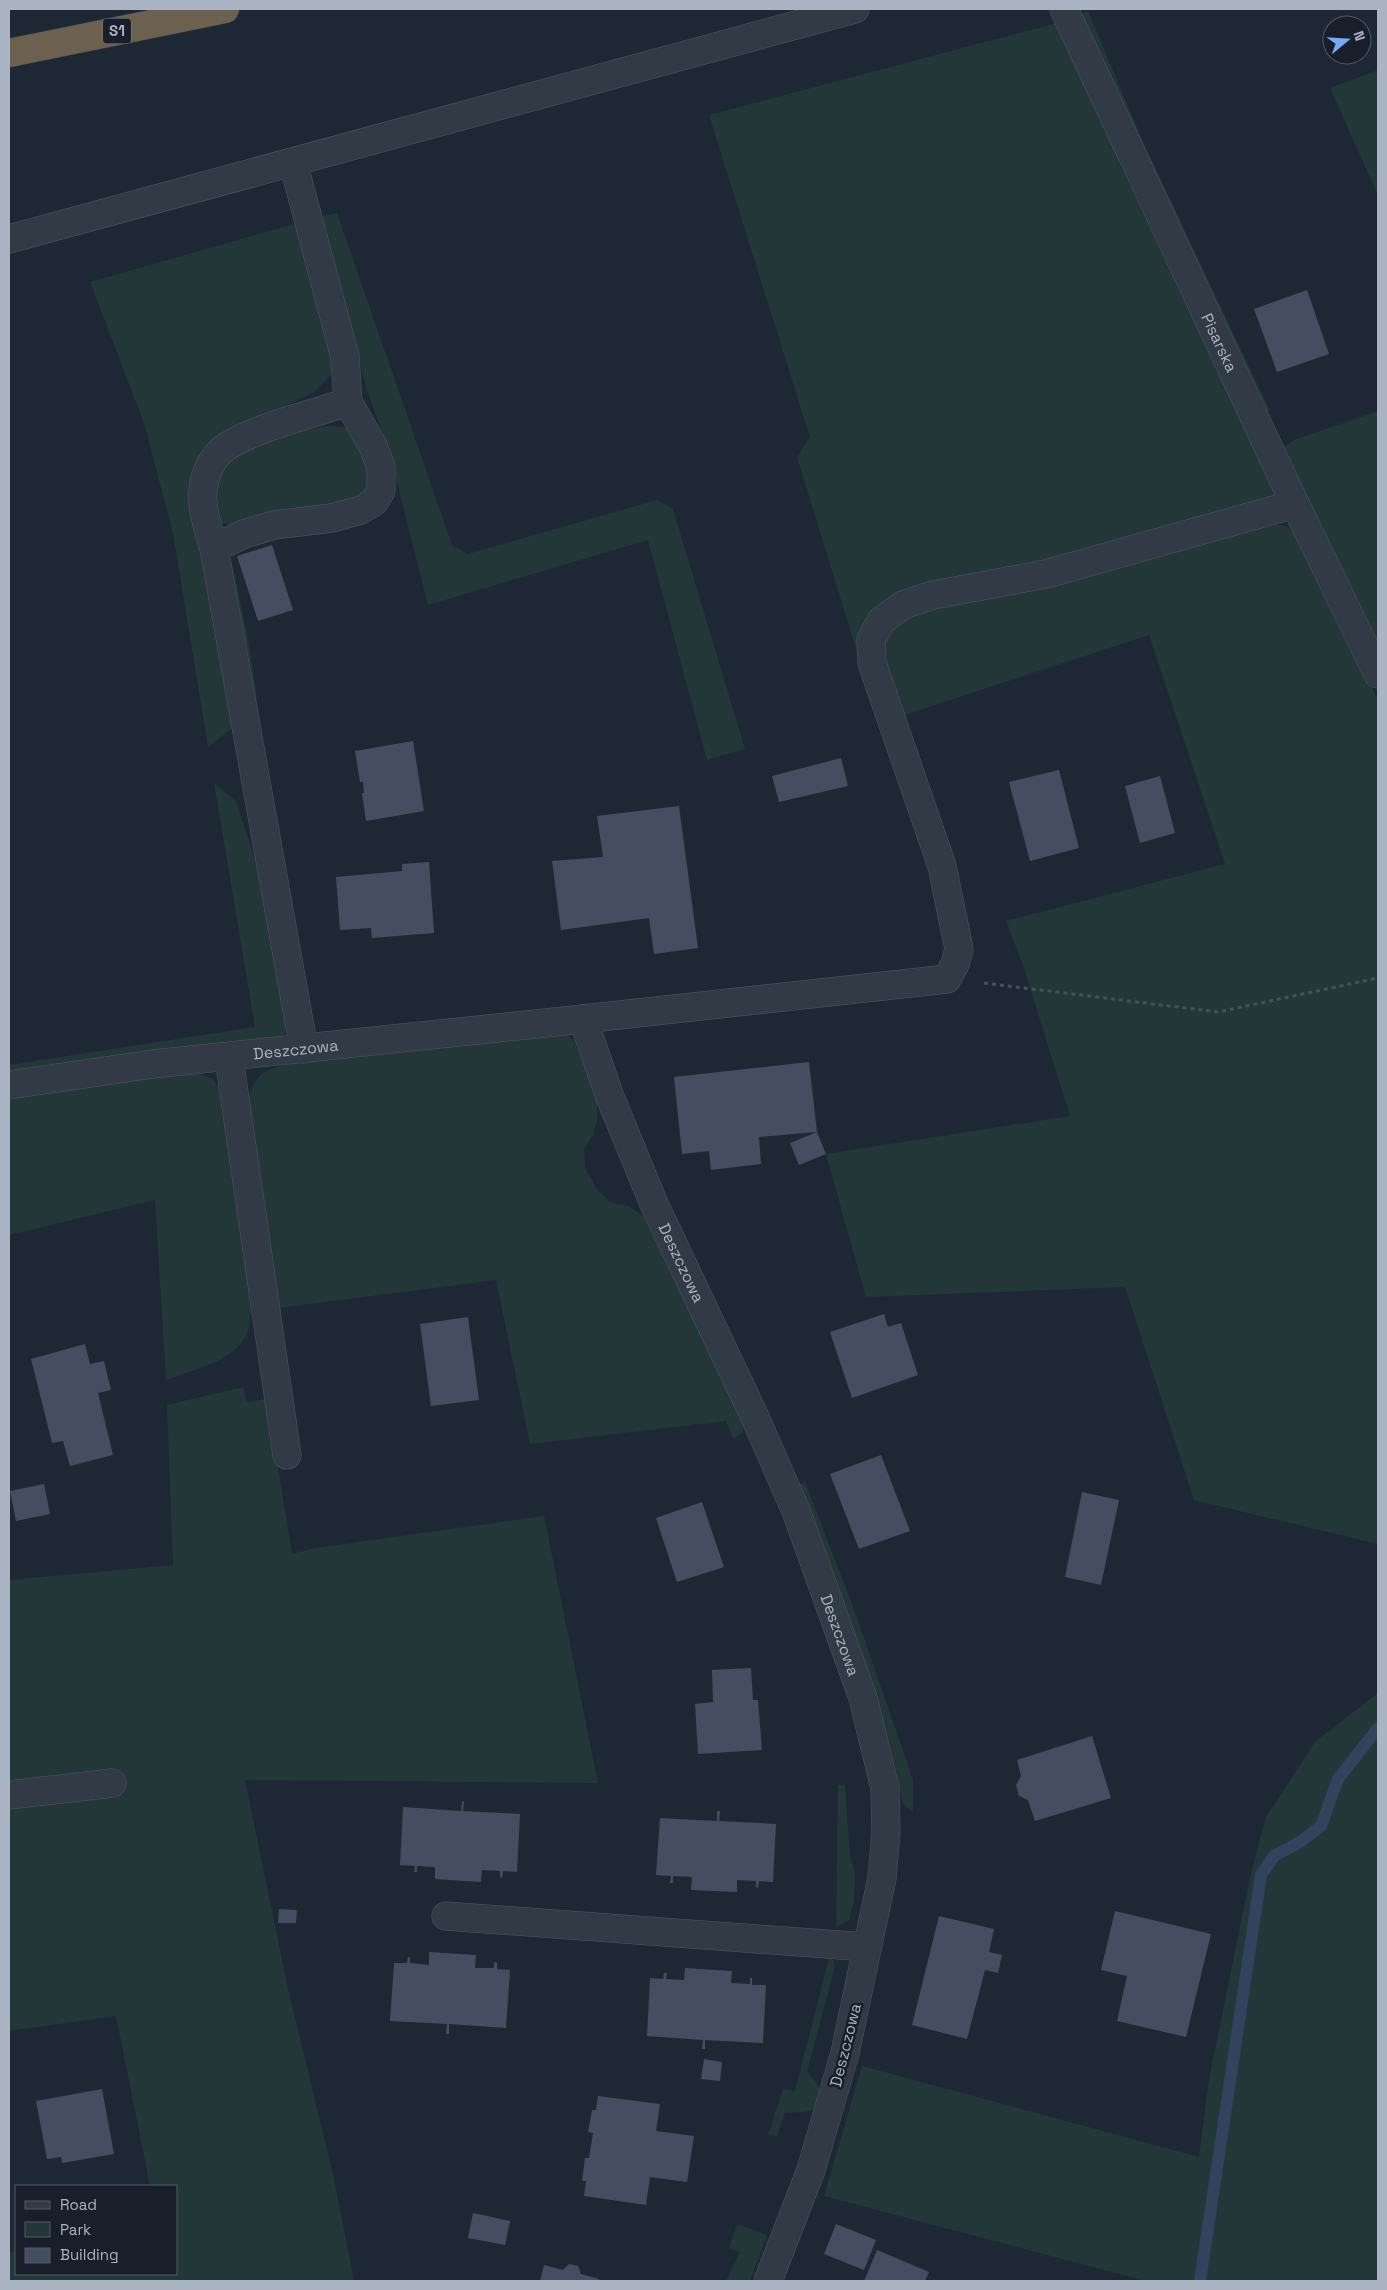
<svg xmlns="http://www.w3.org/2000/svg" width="1387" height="2290" viewBox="0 0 1387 2290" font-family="'Space Grotesk',sans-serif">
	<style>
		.green { fill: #233739 }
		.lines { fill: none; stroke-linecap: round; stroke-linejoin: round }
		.stream { stroke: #31435d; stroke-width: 12 }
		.building { fill: #444e60 }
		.minor-casing { stroke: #4f5764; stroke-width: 29 }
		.highway-casing { stroke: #3c4450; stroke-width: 29 }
		.path { stroke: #405356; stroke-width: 3; stroke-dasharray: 4 4; stroke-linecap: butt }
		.minor { stroke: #323a46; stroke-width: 28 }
		.highway { stroke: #6c614e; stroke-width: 28 }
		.labels { text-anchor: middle; stroke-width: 5; stroke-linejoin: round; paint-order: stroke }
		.shield { fill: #181f2a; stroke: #7f8795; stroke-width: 1 }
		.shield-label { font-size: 15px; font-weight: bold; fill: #abb4c3 }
		.street-label { font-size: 16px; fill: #abb4c3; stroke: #181f2a }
	</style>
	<rect width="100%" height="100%" fill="#1e2835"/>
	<g class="green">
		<polygon points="1088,11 1143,142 1270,411 1264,412 1137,149 1082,13"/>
		<polygon points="1061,22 1121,167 1277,497 1245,511 898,598 861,665 797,457 810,437 709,115"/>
		<polygon points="1378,70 1378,195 1330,88"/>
		<polygon points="337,213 452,545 468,554 657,500 673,509 745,749 707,760 648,540 428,605 389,451 367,390 319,217"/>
		<polygon points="297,223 332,339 332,374 314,392 210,444 235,726 208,747 173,533 144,423 90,282"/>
		<polygon points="1378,411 1378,645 1282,455 1285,446 1294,440"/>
		<path d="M327,426L348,427L367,457L371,476L365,495L348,509L234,525L222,523C215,512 215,507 216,494C217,483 219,471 227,463C250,440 297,432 327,426Z"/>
		<polygon points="1275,524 1288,527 1298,538 1378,700 1378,1544 1194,1500 1125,1287 866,1297 826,1154 1070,1116 1023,965 1006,921 1225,864 1149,635 901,716 884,676 883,635 908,612"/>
		<polygon points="231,559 248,638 260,721 253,719 230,574"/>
		<polygon points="214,783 236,801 260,875 289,1025 282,1038 9,1073 9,1065 255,1027"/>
		<path d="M568,1035L575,1042L597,1099V1120L593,1135L584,1149L585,1168L597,1189L610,1202L628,1206L643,1216L744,1422L743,1432L733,1439L726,1421L530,1444L496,1280L278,1308L247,1105C256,1067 267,1070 301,1061Z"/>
		<path d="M199,1074L213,1079L223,1095L251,1304C250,1312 251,1323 248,1331C238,1361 192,1370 166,1380L155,1200L9,1235V1100C72,1087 135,1075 199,1074Z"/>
		<polygon points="243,1387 247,1402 267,1399 292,1554 315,1548 544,1516 598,1783 245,1780 288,1989 333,2174 354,2281 9,2281 9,2252 16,2251 16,2274 176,2274 176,2186 150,2186 116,2016 9,2031 9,1580 173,1565 167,1405"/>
		<polygon points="805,1482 855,1612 913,1780 913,1812 903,1804 894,1760 878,1706 797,1485"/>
		<polygon points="1378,1693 1378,2281 1146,2281 824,2196 862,2066 1199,2157 1209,2079 1251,1873 1266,1817 1315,1742"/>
		<polygon points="838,1785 845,1785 850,1857 855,1872 854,1901 849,1920 836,1927"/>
		<path d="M830,1954L835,1966L807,2072C816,2081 833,2102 812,2110C805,2113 793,2112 785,2113L777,2136L768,2135L783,2089L795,2091Z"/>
		<polygon points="737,2224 767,2235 750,2281 726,2281 740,2252 729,2248"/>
	</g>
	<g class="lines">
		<polyline class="stream" points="1200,2281 1261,1875 1274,1856 1300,1842 1321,1826 1338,1779 1378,1728"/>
	</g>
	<g class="building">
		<polygon points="1307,290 1329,354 1277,372 1254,309"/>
		<polygon points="272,545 293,610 258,621 237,556"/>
		<polygon points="413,741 424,811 366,821 362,793 364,793 363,782 360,782 355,751"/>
		<polygon points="841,758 848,786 779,802 772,776"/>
		<polygon points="1059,770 1079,848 1030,861 1009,782"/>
		<polygon points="1160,776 1175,833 1140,843 1125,786"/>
		<polygon points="679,806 698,948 654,954 649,918 561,930 552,861 603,857 597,816"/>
		<polygon points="429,862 434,933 372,938 371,928 340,930 336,877 402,871 402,864"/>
		<polygon points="809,1062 817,1132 826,1154 799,1165 790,1143 817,1132 759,1137 761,1164 711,1170 709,1151 682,1154 674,1077"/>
		<polygon points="884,1314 888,1327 901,1323 918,1375 852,1398 830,1332"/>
		<polygon points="468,1317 479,1400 431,1406 420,1324"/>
		<polygon points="85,1344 90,1364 104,1361 111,1390 98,1393 113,1455 70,1466 63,1441 52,1443 31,1359"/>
		<polygon points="881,1455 910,1531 859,1549 830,1474"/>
		<polygon points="44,1484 50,1514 16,1521 10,1491"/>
		<polygon points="1082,1492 1119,1500 1101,1585 1065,1577"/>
		<polygon points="702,1502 724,1567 677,1582 656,1518"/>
		<polygon points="751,1668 753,1700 758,1700 762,1750 698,1754 695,1704 713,1702 712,1670"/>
		<polygon points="1092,1736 1111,1798 1035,1821 1028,1800 1019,1796 1016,1785 1021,1776 1017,1760"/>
		<polygon points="464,1801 463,1811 520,1814 517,1872 503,1871 502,1878 500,1877 500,1871 482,1870 481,1882 435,1879 435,1867 417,1866 417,1872 414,1872 415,1866 400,1865 403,1807 461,1811 462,1802"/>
		<polygon points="717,1811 720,1811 719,1821 776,1824 773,1882 759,1881 758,1888 756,1887 756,1881 737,1880 737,1892 691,1890 692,1877 673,1876 673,1883 670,1883 671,1876 656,1875 660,1818 717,1821"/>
		<polygon points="279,1909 297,1910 296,1923 278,1923"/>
		<polygon points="1115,1911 1211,1934 1186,2037 1117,2021 1127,1976 1101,1970"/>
		<polygon points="939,1916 994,1929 989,1952 1002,1955 998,1973 985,1970 967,2039 912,2025"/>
		<polygon points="429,1952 476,1955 475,1968 494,1968 494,1962 497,1963 497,1969 510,1970 506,2028 449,2024 449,2034 446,2034 447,2024 390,2021 394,1963 407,1963 408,1957 410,1958 410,1963 429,1965"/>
		<polygon points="685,1968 732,1971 731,1983 750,1984 750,1978 752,1978 752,1985 766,1985 763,2043 705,2040 705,2049 702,2049 703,2040 647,2036 650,1978 663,1979 664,1973 667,1973 666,1979 684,1980"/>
		<polygon points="704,2059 722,2062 720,2081 701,2079"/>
		<polygon points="102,2089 114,2154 62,2163 61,2157 47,2159 36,2101"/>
		<polygon points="598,2096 660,2104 656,2131 694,2136 687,2182 650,2177 646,2205 584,2196 586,2181 582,2181 585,2158 589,2158 593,2133 588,2132 592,2110 596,2110"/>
		<polygon points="473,2213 510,2221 505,2245 468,2238"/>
		<polygon points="836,2224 876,2240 864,2270 824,2254"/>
		<polygon points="877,2250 929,2272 925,2281 864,2281"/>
		<polygon points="569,2264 578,2266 581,2274 599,2279 598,2281 540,2281 544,2265 563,2270"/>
	</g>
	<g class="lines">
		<defs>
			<g id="minor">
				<path id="s1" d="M1064,9L1295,504L1378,674"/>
				<polyline points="293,162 345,357 348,402 373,446 381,467 381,491 374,502 361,510 332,518 274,525 244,534 214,548 304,1049"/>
				<polyline points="9,239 855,9"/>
				<path d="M214,548C209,530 201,510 203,491C204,476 211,460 222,450C246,430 316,413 348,402"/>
				<polyline points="583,1019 947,979 955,964 959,949 942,866 872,663 871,640 881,621 903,605 933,595 1046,574 1295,504"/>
				<polyline points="229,1058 287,1455"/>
				<path id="s2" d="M9,1085L153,1064L583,1019L610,1097L654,1204L754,1415L796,1511L863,1698L885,1788L886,1832L882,1878L845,2053L811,2170L768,2281"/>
				<polyline points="9,1795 112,1783"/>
				<polyline points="446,1916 867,1947"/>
			</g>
			<polyline id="highway" points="9,53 225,9"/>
		</defs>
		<use href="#minor" class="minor-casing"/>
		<use href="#highway" class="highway-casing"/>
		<polyline class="path" points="984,983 1218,1012 1378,978"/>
		<use href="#minor" class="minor"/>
		<use href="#highway" class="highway"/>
	</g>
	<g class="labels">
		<rect class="shield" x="103" y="18.5" width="28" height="25" rx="4"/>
		<g class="shield-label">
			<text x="117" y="36">S1</text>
		</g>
		<g class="street-label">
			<text dy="6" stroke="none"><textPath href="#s1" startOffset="368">Pisarska</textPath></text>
			<text dy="6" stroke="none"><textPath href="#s2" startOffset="289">Deszczowa</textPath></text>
			<text dy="6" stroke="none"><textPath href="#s2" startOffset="841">Deszczowa</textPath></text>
			<text dy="6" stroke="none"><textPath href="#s2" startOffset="1246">Deszczowa</textPath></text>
			<text transform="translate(845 2045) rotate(-76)" y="6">Deszczowa</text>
		</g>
	</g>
	<rect width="1387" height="2290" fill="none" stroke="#abb4c3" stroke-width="20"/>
	<rect x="15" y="2185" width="162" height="90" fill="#181f2a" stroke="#535b67"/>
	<rect x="25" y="2201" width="25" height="8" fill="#323a46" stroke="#535b67"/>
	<text x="60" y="2210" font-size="15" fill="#abb4c3">Road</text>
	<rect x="25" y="2222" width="25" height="15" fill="#233739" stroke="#535b67"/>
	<text x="60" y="2235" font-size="15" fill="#abb4c3">Park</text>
	<rect x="25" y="2248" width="25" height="15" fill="#444e60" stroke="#535b67"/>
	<text x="60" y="2260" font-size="15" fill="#abb4c3">Building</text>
	<g transform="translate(1347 40) rotate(72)"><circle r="24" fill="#181f2a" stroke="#535b67"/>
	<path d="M0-4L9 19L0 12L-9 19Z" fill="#7aa8f9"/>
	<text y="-8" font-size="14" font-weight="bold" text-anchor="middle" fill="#abb4c3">N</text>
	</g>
</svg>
